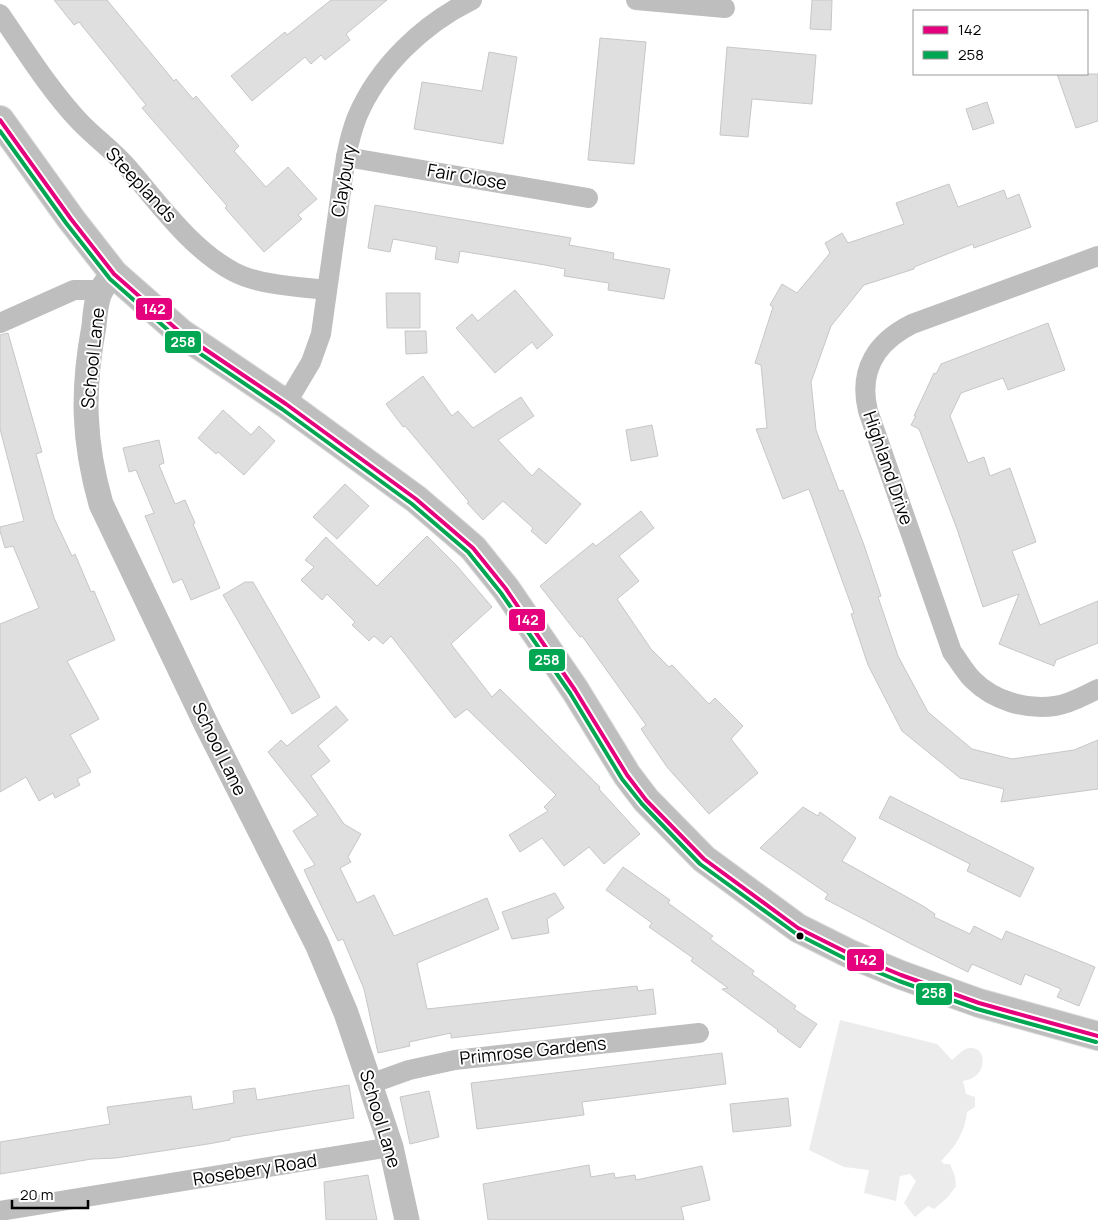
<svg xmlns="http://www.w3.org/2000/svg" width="1098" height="1220" viewBox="0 0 1098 1220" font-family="Manrope,sans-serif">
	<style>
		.green { fill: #ececec }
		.building { fill: #dfdfdf; stroke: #c7c7c7 }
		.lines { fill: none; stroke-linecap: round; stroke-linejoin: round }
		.primary-casing { stroke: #dbdbdb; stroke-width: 30 }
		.minor { stroke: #bebebe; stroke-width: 20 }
		.tertiary { stroke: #bebebe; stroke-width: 25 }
		.primary { stroke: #bebebe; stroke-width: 28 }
		.bus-1-casing { stroke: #fff; stroke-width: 8 }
		.bus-2-casing { stroke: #fff; stroke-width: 8 }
		.bus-1 { stroke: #e5007d; stroke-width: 4 }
		.bus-2 { stroke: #00a651; stroke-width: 4 }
		.bus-dot { fill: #000; stroke: #fff; stroke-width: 2 }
		.labels { text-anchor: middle; stroke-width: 4; stroke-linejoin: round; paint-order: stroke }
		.street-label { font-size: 18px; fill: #000; stroke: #fff }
		.line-badge { stroke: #fff; stroke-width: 2 }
		.badge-label { font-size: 14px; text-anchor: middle; font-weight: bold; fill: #fff }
	</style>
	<rect width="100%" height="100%" fill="#fff"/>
	<path class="green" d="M840,1020L937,1044L952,1060C957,1056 963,1048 971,1048C987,1048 985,1071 974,1077C972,1079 967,1080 963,1081L966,1094L975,1097V1107L967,1112C965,1132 956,1146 941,1161L944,1164H950L955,1177L956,1186L948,1197L934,1209L928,1206L915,1217L904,1203L916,1181L910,1174L900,1176L896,1201L864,1193L869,1170L844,1167L809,1150Z"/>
	<g class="building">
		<polygon points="54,0 107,0 174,81 176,79 193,99 196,96 239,146 234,151 266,187 288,167 317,199 298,215 302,219 264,252 225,208 227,206 142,108 146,105 79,22 74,25"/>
		<polygon points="331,0 387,0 346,34 350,40 325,60 321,55 311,64 305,57 252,101 231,76 285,32 287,35"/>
		<polygon points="812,0 832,0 831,30 810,29"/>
		<polygon points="600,38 646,42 634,164 588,160"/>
		<polygon points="727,47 816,55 812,104 752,99 748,137 720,135"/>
		<polygon points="489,52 517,57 503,144 414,129 422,82 482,91"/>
		<polygon points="1057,74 1098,74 1098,121 1076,128"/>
		<polygon points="987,102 994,123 973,130 966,109"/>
		<polygon points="949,184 958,207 1004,190 1007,199 1019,194 1031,227 974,248 973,244 914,267 914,269 864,285 831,326 811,382 816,430 839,491 843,490 864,545 881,596 878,597 898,656 928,712 972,749 1012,759 1074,750 1098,740 1098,789 1001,802 1004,789 960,778 902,731 868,665 851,614 854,613 809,489 783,499 756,429 767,428 761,365 755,363 773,307 770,305 782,284 797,293 830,253 825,243 842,233 848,243 904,224 896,203"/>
		<polygon points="375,205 571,238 569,245 614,253 613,259 670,269 664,299 608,290 609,283 564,276 565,269 545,265 460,251 458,263 435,259 437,247 393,239 390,252 368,248"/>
		<polygon points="515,290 553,335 537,349 532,342 495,373 456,328 472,314 478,321"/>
		<polygon points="386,293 420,293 420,328 387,328"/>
		<polygon points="1048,323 1065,370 1008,390 1003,378 961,393 950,416 968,463 984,457 990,476 1010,468 1036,542 1012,551 1040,625 1098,601 1098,643 1056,660 1054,666 999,644 1019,594 983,607 957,529 919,429 911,425 916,416 914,416 934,373 936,374 941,364"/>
		<polygon points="405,331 426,331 427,353 406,354"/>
		<polygon points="8,333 42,452 36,454 54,518 72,556 75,554 91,592 94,591 115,640 67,661 99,719 70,735 91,772 77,779 80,785 55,798 53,793 39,801 26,777 0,792 0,624 39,608 13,546 5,548 0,531 0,527 24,521 0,429 0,335"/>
		<polygon points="423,376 452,416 458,411 473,428 521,397 534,416 498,440 532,476 539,468 581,504 546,544 531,531 533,528 503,501 483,520 467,503 469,502 405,426 403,427 386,404"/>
		<polygon points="223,410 251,435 259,426 275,441 244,475 218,452 216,454 198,438"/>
		<polygon points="652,425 658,456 631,461 626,430"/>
		<polygon points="159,440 164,463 159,465 175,504 185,500 195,523 193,524 220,588 191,600 182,579 173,583 145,516 154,513 136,470 129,472 123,448"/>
		<polygon points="345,484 369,506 337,539 313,517"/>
		<polygon points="641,511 654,528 619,556 639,581 617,599 651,649 669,667 672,665 709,704 715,698 743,726 731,739 758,773 709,814 667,767 641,729 646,725 582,636 580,637 540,586 593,543 596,546"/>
		<polygon points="427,536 457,566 492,607 451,644 492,697 500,689 600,787 599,789 640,834 604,864 589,847 564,866 542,838 520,852 509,835 548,811 544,807 556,795 467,709 455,718 391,636 383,644 374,636 369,641 352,625 355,622 327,594 322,600 301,580 314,567 305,560 326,537 377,586"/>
		<polygon points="245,582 253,582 320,697 292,714 223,595"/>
		<polygon points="336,706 348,720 318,746 330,761 311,776 344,824 361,834 348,857 351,862 340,868 357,903 374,895 394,936 487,898 499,929 417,963 427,1009 637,986 638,991 653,989 656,1014 451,1038 451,1033 409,1042 410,1046 378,1053 364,989 343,939 338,941 304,870 315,865 293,831 318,815 268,752 281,740 287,746"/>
		<polygon points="890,796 1034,868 1020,897 967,871 970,864 879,818"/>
		<polygon points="803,807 818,816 820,812 856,838 842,861 923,906 935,914 934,917 970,934 974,926 1002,940 1006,931 1095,967 1079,1006 1057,997 1061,989 1025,974 1021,985 972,964 968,972 911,944 825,899 828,894 760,848"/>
		<polygon points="623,867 670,900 668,903 713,936 710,939 754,971 752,974 796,1006 794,1009 817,1024 800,1048 777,1031 778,1030 722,989 728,988 691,961 693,958 649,927 652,923 606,890"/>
		<polygon points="555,893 564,908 547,919 549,933 512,939 502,912"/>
		<polygon points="722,1053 726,1084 582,1102 584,1115 477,1129 471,1083"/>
		<polygon points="349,1085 354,1118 230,1138 230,1140 208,1144 116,1158 92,1159 0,1174 0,1142 110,1124 107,1107 191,1096 193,1110 234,1103 233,1091 255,1088 257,1100"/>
		<polygon points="429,1091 439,1137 410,1144 400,1097"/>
		<polygon points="788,1098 791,1126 733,1132 730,1104"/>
		<polygon points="589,1165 591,1177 614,1173 615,1178 635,1175 636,1180 702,1166 710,1200 681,1207 684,1220 488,1220 483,1184"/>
		<polygon points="368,1175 377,1220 326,1220 324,1182"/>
	</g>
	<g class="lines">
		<defs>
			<polyline id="primary" points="0,120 71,219 114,274 181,333 286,404 416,499 473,548 506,589 575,690 627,775 646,800 704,859 798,928 848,953 901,975 979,1003 1098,1036"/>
		</defs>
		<use href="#primary" class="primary-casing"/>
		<g class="minor">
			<polyline points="636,0 725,8"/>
			<path d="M0,14C25,50 49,89 79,121C95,138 114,151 129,169C159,204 192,250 234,272C258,285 300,287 327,290"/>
			<polyline points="346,157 588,198"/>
			<path d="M1098,256L912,324C876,342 858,370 868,411L952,652C959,661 965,672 973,680C994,701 1026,710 1055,706C1070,704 1085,695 1098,689"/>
			<polyline points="0,323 74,290 101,290"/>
			<path d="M286,404L311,362L321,334C327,292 333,249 339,206C343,177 346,145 357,117C378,67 423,24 472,0"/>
			<polyline points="370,1084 409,1070 455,1060 699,1033"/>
			<polyline points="0,1211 391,1147"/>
		</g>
		<path class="tertiary" d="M114,274C110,279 105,283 102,289C96,298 95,315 94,326C82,390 83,441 101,504L206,724L317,944L346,1013L370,1084L391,1147L407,1220"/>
		<use href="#primary" class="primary"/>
		<defs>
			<polyline id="bus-1" points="0,120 71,219 114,274 181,333 286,404 416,499 473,548 506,589 575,690 627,775 646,800 704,859 798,928 848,953 901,975 979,1003 1098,1036"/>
			<polyline id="bus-2" points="0,131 66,223 110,279 177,338 282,409 412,504 468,552 501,593 570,693 622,779 642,804 700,864 795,933 846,959 899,981 977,1009 1096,1042"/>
		</defs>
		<use href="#bus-1" class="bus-1-casing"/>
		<use href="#bus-2" class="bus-2-casing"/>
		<use href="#bus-1" class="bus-1"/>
		<use href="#bus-2" class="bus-2"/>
	</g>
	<circle class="bus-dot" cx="800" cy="936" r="4.5"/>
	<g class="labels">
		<g class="street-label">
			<text transform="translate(467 177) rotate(10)" y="6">Fair Close</text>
			<text transform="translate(344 181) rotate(-80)" y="6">Claybury</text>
			<text transform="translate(141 185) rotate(47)" y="6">Steeplands</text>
			<text transform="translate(93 358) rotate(-84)" y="6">School Lane</text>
			<text transform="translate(888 468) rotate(71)" y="6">Highland Drive</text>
			<text transform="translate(219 749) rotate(64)" y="6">School Lane</text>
			<text transform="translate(533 1051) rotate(-6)" y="6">Primrose Gardens</text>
			<text transform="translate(380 1119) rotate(73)" y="6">School Lane</text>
			<text transform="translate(255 1170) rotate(-9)" y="6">Rosebery Road</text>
		</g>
	</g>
	<g class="line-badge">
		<rect x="135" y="297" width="38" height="24" rx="5" fill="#e5007d"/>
		<rect x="164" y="330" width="38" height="24" rx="5" fill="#00a651"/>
		<rect x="508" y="608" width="38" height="24" rx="5" fill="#e5007d"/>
		<rect x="528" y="648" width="38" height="24" rx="5" fill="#00a651"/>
		<rect x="846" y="948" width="39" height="24" rx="5" fill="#e5007d"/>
		<rect x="915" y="982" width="38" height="24" rx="5" fill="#00a651"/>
	</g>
	<g class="badge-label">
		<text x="154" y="314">142</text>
		<text x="183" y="347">258</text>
		<text x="527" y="625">142</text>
		<text x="547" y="665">258</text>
		<text x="865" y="965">142</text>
		<text x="934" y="998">258</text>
	</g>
	<rect x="913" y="10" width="175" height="65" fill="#ffffff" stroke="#999999"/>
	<rect x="923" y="26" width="25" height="8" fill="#e5007d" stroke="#999999"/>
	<text x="958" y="35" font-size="15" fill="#000000">142</text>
	<rect x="923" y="51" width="25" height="8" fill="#00a651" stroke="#999999"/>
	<text x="958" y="60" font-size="15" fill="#000000">258</text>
	<path d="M12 1200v8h76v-8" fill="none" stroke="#000000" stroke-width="2.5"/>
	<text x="20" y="1200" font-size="15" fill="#000000" stroke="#ffffff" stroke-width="4" paint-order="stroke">20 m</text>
</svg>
